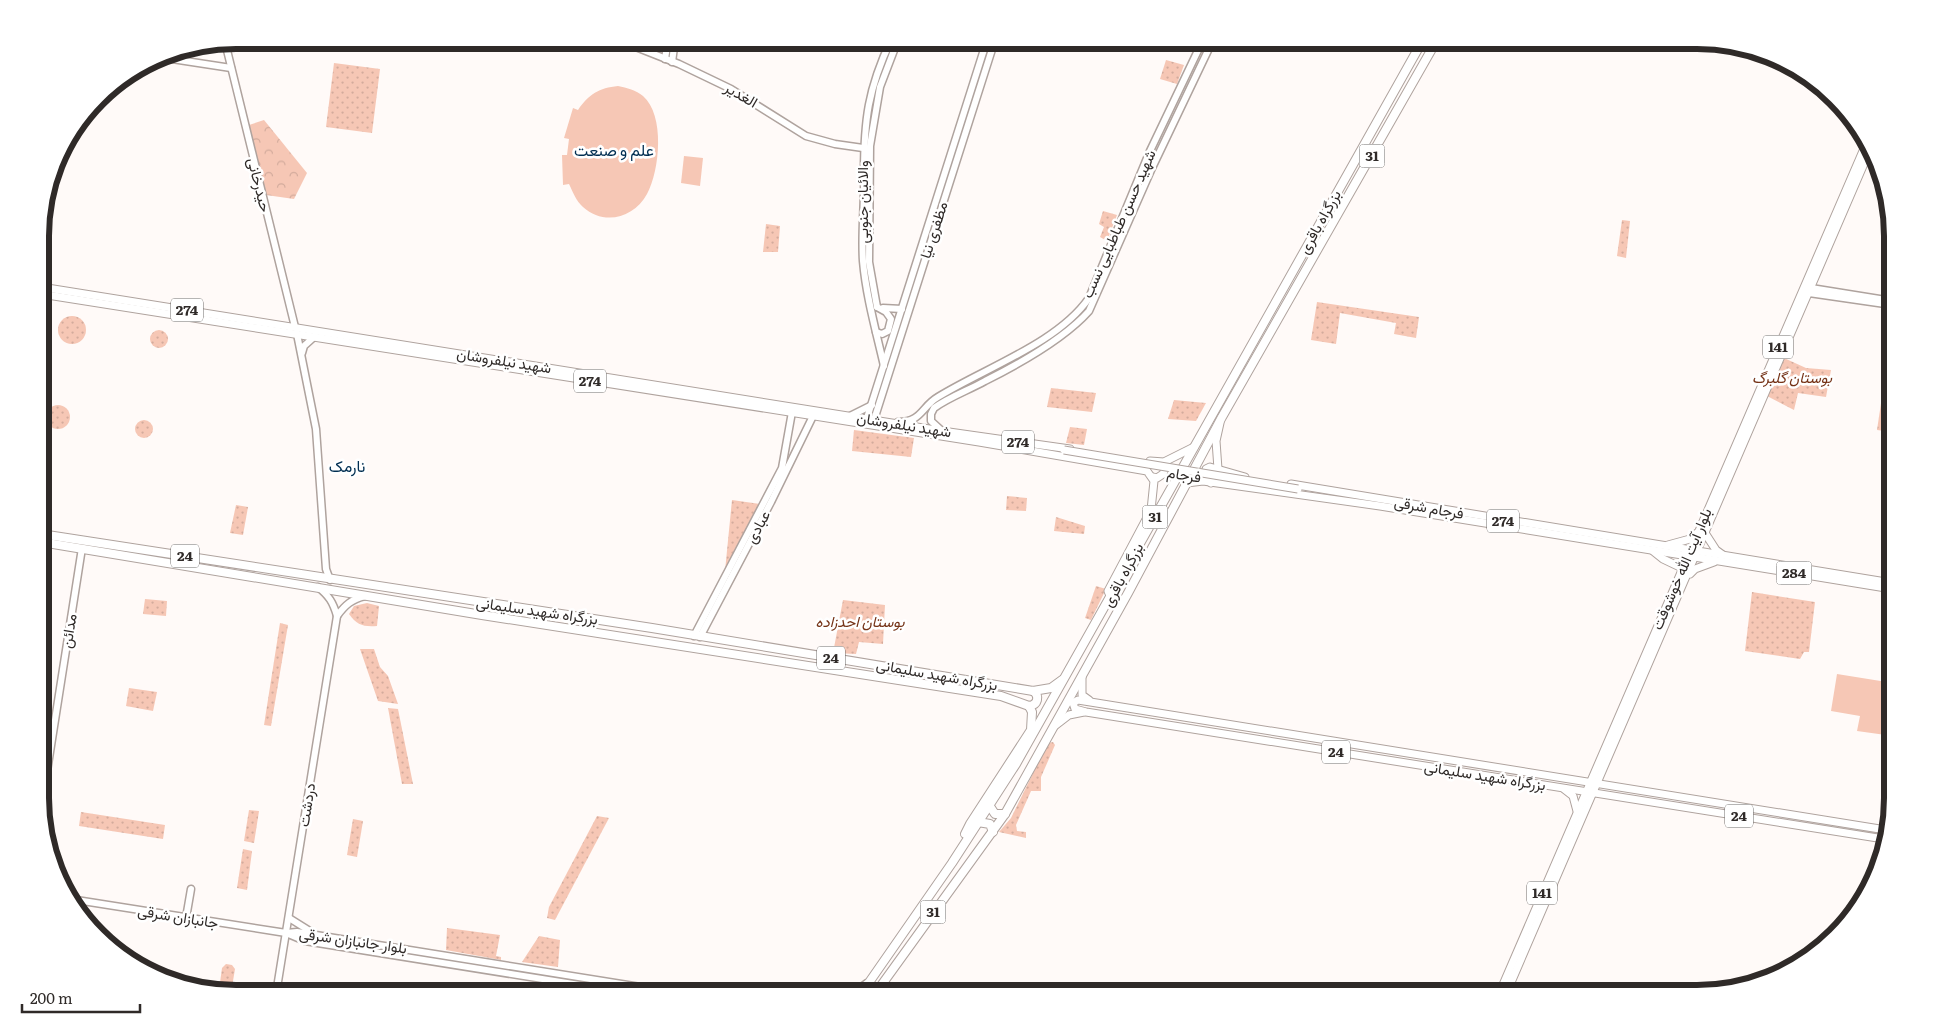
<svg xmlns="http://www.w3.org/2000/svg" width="1933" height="1034" viewBox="0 0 1933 1034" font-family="Literata,Vazirmatn,serif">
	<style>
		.green { fill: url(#green-dots) }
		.forest { fill: url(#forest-crowns) }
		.pitch { fill: #f6c7b5 }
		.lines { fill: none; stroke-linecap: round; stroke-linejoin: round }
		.secondary-casing { stroke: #afa39e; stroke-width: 9 }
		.primary-casing { stroke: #afa39e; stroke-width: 9 }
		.highway-casing { stroke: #afa39e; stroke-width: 10 }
		.secondary { stroke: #fff; stroke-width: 6 }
		.primary { stroke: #fff; stroke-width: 7 }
		.highway { stroke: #fff; stroke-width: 8 }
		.primary-bridge-casing { stroke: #afa39e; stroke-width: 9; stroke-linecap: butt }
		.primary-bridge { stroke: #fff; stroke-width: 7 }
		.labels { text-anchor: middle; stroke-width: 5; stroke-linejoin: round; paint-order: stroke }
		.shield { fill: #fff; stroke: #6d6a68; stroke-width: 1 }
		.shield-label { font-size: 14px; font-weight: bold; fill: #2f2a28 }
		.street-label { font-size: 15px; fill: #2f2a28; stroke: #fff }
		.park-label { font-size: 15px; font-style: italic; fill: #753317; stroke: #fff }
		.neighbourhood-label { font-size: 16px; fill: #002e51; stroke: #fff }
		.rim { fill: none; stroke: #2f2a28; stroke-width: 6 }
	</style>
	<defs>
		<pattern id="green-dots" width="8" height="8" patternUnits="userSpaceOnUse" patternTransform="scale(1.25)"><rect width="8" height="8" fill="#f6c7b5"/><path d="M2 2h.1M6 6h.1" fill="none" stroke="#d3ab9c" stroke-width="1.8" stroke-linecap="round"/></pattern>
		<pattern id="forest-crowns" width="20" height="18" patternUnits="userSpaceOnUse" patternTransform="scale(1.25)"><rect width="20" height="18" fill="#f6c7b5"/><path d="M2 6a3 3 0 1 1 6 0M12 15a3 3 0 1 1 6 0" fill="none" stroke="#d3ab9c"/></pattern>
	</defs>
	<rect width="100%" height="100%" fill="#fffaf8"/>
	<g class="green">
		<polygon points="1166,60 1184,65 1177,84 1160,79"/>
		<polygon points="334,63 380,69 372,133 326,127"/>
		<polygon points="1103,211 1117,215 1107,241 1100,237 1104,227 1099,224"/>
		<polygon points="1622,220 1630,221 1626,258 1617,256"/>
		<polygon points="766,224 780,226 778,252 763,252"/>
		<polygon points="1317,302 1419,317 1416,338 1394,334 1396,323 1340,313 1336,344 1311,340"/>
		<circle cx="72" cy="330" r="14"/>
		<circle cx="159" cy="339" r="9"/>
		<polygon points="1784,358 1806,368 1831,370 1826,397 1798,393 1794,410 1767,396"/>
		<polygon points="1051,388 1096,393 1092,412 1047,407"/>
		<polygon points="1883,390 1892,392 1892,432 1877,430"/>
		<polygon points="1174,400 1206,403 1196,421 1168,419"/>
		<circle cx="58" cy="417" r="12"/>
		<circle cx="144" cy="429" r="9"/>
		<polygon points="1070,427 1087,429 1084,445 1066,443"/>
		<polygon points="854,430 914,438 911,457 852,451"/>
		<polygon points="1007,496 1027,498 1026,511 1006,510"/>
		<polygon points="732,500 760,504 725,571"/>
		<polygon points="236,505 248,507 243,535 230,533"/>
		<polygon points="1056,517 1085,526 1084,534 1054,531"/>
		<polygon points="1096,586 1106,589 1091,620 1085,618"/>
		<polygon points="1752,592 1815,602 1809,652 1804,652 1800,659 1745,651"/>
		<polygon points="145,599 167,601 166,616 143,614"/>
		<polygon points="843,600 885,605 883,644 859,642 856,654 833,653"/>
		<path d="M367,603L379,606L377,626C363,627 357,625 349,614L354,606Z"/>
		<polygon points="280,623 288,625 271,726 264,725"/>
		<polygon points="360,649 374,649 380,667 388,676 398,704 378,701"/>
		<polygon points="129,688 157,692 153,711 126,706"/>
		<polygon points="388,708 398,709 413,784 402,784"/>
		<polygon points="1053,742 1055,745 1041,777 1041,791 1031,791 1016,825 1017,831 1026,832 1026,838 999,832 1011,818 1048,743"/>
		<polygon points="249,810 259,811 254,843 244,841"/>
		<polygon points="81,812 165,825 163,839 79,826"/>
		<polygon points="597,816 609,818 555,920 547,918 549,907"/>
		<polygon points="353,819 363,821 357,857 347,855"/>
		<polygon points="243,849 252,851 247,890 237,888"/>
		<polygon points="447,928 500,935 496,956 501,957 501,960 446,950"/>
		<polygon points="539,936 560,940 558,967 522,962"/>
		<polygon points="226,964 232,965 235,969 231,993 219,990 222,968"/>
	</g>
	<polygon class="forest" points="264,120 307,173 294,199 266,195 249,125"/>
	<g class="pitch">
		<path d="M618,86C627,88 636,90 643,96C665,115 660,170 647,194C634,218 604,226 583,207C576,201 573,192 569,184L563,185L562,155H567L569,139L564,138L573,108L578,110C589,94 599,88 618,86Z"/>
		<polygon points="684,156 703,158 700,186 681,183"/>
		<polygon points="1837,674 1893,683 1893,736 1857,731 1860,716 1831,711"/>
	</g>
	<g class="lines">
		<defs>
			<g id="secondary">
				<polyline points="618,40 679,64 731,89 806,136 835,144 863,148"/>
				<polyline points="225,42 295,327"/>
				<polyline points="159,57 231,68"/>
				<polyline points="665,59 668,40"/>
				<polyline points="672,62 675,40"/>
				<polyline points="1811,288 1892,301"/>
				<polyline points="1809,293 1892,305"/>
				<polyline points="877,307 869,262 870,146 880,87 898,40"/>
				<polyline points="883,308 902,309"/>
				<polyline points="876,332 882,334 888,331 891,319 886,312 877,307"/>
				<polyline points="297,334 316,429 326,569 330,580"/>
				<polyline points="302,353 304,346 314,337"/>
				<path d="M884,366C876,331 866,296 863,261C861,232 865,202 864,173C864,120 868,89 891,40"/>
				<polyline points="850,416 872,405"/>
				<polyline points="867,418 987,40"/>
				<polyline points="874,420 995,40"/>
				<path d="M898,422C922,422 921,407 938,397C985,368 1058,343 1089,298L1150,151L1203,40"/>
				<path d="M942,431L931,421V414L934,408C949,397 969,390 985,381C1019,364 1064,339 1089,311L1152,168L1213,40"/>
				<path d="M337,616C345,605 352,599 365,596"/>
				<polyline points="694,636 782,468 792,412"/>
				<polyline points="700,637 771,502 813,416"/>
				<polyline points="42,803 82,548"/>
				<polyline points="70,899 286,933 297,932 684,994"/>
				<polyline points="186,918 191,889"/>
				<polyline points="289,918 313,933"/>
				<polyline points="286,933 305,941 636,994"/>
				<path d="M276,994L337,616C333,602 329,596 318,587"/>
				<polyline points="852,994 867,983"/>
			</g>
			<g id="primary">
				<polyline points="41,287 942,431 1070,449"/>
				<polyline points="41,294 979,442 1147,471 1154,481 1151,510 1108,591 1111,598"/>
				<polyline points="1150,461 1164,462 1194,447"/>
				<polyline points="1218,469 1216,441 1220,423"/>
				<polyline points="1153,477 1157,478 1163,474 1165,469 1161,464"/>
				<polyline points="1187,483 1203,481 1380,506 1892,589"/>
				<polyline points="1211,483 1204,477 1206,469 1210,467 1245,477"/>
				<polyline points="1291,484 1892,583"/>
				<polyline points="1705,533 1716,550 1723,555"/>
				<polyline points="1668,545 1690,539 1697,533"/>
				<polyline points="1653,551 1663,559 1684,569"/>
				<polyline points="1690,574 1695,569 1714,562"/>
				<polyline points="1082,677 1082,695 1089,700"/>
				<polyline points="1056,725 1069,715 1084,712"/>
				<polyline points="1564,789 1573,796 1577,811"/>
				<polyline points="1884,839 1086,712 1075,709 1073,703 1078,700 1886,830"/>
				<polyline points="1499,994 1866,144"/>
				<polyline points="1506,994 1869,152"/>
			</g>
			<g id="highway">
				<polyline points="41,534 652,628 1033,691 1051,688 1062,680"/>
				<polyline points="41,542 482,615 1001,696 1029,706"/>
				<path d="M1029,706C1038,705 1040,696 1033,691"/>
				<polyline points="989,805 995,814 1005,814"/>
				<polyline points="978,822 990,824 993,832"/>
				<polyline points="965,834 970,824 1031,730 1032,712 1029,706"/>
				<polyline points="861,994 952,863 1016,764 1423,40"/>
				<polyline points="875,994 1005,814 1128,593 1222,417 1437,40"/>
			</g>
		</defs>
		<use href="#secondary" class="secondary-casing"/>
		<use href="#primary" class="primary-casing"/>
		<use href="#highway" class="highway-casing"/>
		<use href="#secondary" class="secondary"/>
		<use href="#primary" class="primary"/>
		<use href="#highway" class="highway"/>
		<defs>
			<polyline id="primary-bridge" points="1064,450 1298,489"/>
		</defs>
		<use href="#primary-bridge" class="primary-bridge-casing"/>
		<use href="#primary-bridge" class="primary-bridge"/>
	</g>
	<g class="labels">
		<g class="shield">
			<rect x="1359.5" y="144.5" width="25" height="23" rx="4"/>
			<rect x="171" y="298.5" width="32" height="23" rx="4"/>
			<rect x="1763" y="335.5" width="30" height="23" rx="4"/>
			<rect x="574" y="369.5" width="32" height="23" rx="4"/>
			<rect x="1002" y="430.5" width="32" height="23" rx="4"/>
			<rect x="1142.5" y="505.5" width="25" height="23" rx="4"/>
			<rect x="1487" y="509.5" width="32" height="23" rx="4"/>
			<rect x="171" y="544.5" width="28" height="23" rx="4"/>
			<rect x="1776.5" y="561.5" width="35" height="23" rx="4"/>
			<rect x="817" y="646.5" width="28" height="23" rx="4"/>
			<rect x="1322" y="740.5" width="28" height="23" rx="4"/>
			<rect x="1725" y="804.5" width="28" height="23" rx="4"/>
			<rect x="1527" y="881.5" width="30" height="23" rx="4"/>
			<rect x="920.5" y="900.5" width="25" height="23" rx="4"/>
		</g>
		<g class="shield-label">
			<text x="1372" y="161">31</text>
			<text x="187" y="315">274</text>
			<text x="1778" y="352">141</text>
			<text x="590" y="386">274</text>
			<text x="1018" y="447">274</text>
			<text x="1155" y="522">31</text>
			<text x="1503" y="526">274</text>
			<text x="185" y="561">24</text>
			<text x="1794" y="578">284</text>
			<text x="831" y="663">24</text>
			<text x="1336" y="757">24</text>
			<text x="1739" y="821">24</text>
			<text x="1542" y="898">141</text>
			<text x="933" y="917">31</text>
		</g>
		<g class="street-label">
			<text transform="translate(741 95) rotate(30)" y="5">الغدیر</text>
			<text transform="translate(259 185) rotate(76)" y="5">حیدرخانی</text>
			<text transform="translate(863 202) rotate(-90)" y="5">والائیان جنوبی</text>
			<text transform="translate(1320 222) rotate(-61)" y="5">بزرگراه باقری</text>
			<text transform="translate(1119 224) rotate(-66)" y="5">شهید حسن طباطبایی نسب</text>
			<text transform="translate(934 230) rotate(-72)" y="5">مظفری نیا</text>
			<text transform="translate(504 361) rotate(9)" y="5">شهید نیلفروشان</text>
			<text transform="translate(904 425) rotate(9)" y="5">شهید نیلفروشان</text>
			<text transform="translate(1184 475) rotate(9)" y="5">فرجام</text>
			<text transform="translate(1429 508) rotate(10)" y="5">فرجام شرقی</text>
			<text transform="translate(758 527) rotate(-62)" y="5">عبادی</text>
			<text transform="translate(1682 569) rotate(-67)" y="5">بلوار آیت الله خوشوقت</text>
			<text transform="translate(1123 575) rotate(-62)" y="5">بزرگراه باقری</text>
			<text transform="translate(537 611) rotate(8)" y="5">بزرگراه شهید سلیمانی</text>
			<text transform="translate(69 631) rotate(-81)" y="5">مدائن</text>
			<text transform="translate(937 675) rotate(10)" y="5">بزرگراه شهید سلیمانی</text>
			<text transform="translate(1485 776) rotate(9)" y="5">بزرگراه شهید سلیمانی</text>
			<text transform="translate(307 805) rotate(-81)" y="5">دردشت</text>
			<text transform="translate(178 917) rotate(9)" y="5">جانبازان شرقی</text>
			<text transform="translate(353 941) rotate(8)" y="5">بلوار جانبازان شرقی</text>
		</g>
		<g class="park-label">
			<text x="1792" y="383">بوستان گلبرگ</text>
			<text x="860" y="627">بوستان احدزاده</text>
		</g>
		<g class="neighbourhood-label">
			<text x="614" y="156">علم و صنعت</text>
			<text x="347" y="472">نارمک</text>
		</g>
	</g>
	<path d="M0 0H1933V1034H0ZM236 49H1697A187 187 0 0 1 1884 236V798A187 187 0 0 1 1697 985H236A187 187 0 0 1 49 798V236A187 187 0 0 1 236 49Z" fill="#fff" fill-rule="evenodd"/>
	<path class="rim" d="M236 49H1697A187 187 0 0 1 1884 236V798A187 187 0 0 1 1697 985H236A187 187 0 0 1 49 798V236A187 187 0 0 1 236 49Z"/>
	<path d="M22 1004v8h118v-8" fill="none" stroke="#2f2a28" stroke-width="2.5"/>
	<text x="30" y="1004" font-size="15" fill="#2f2a28" stroke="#ffffff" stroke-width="4" paint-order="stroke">200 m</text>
</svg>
